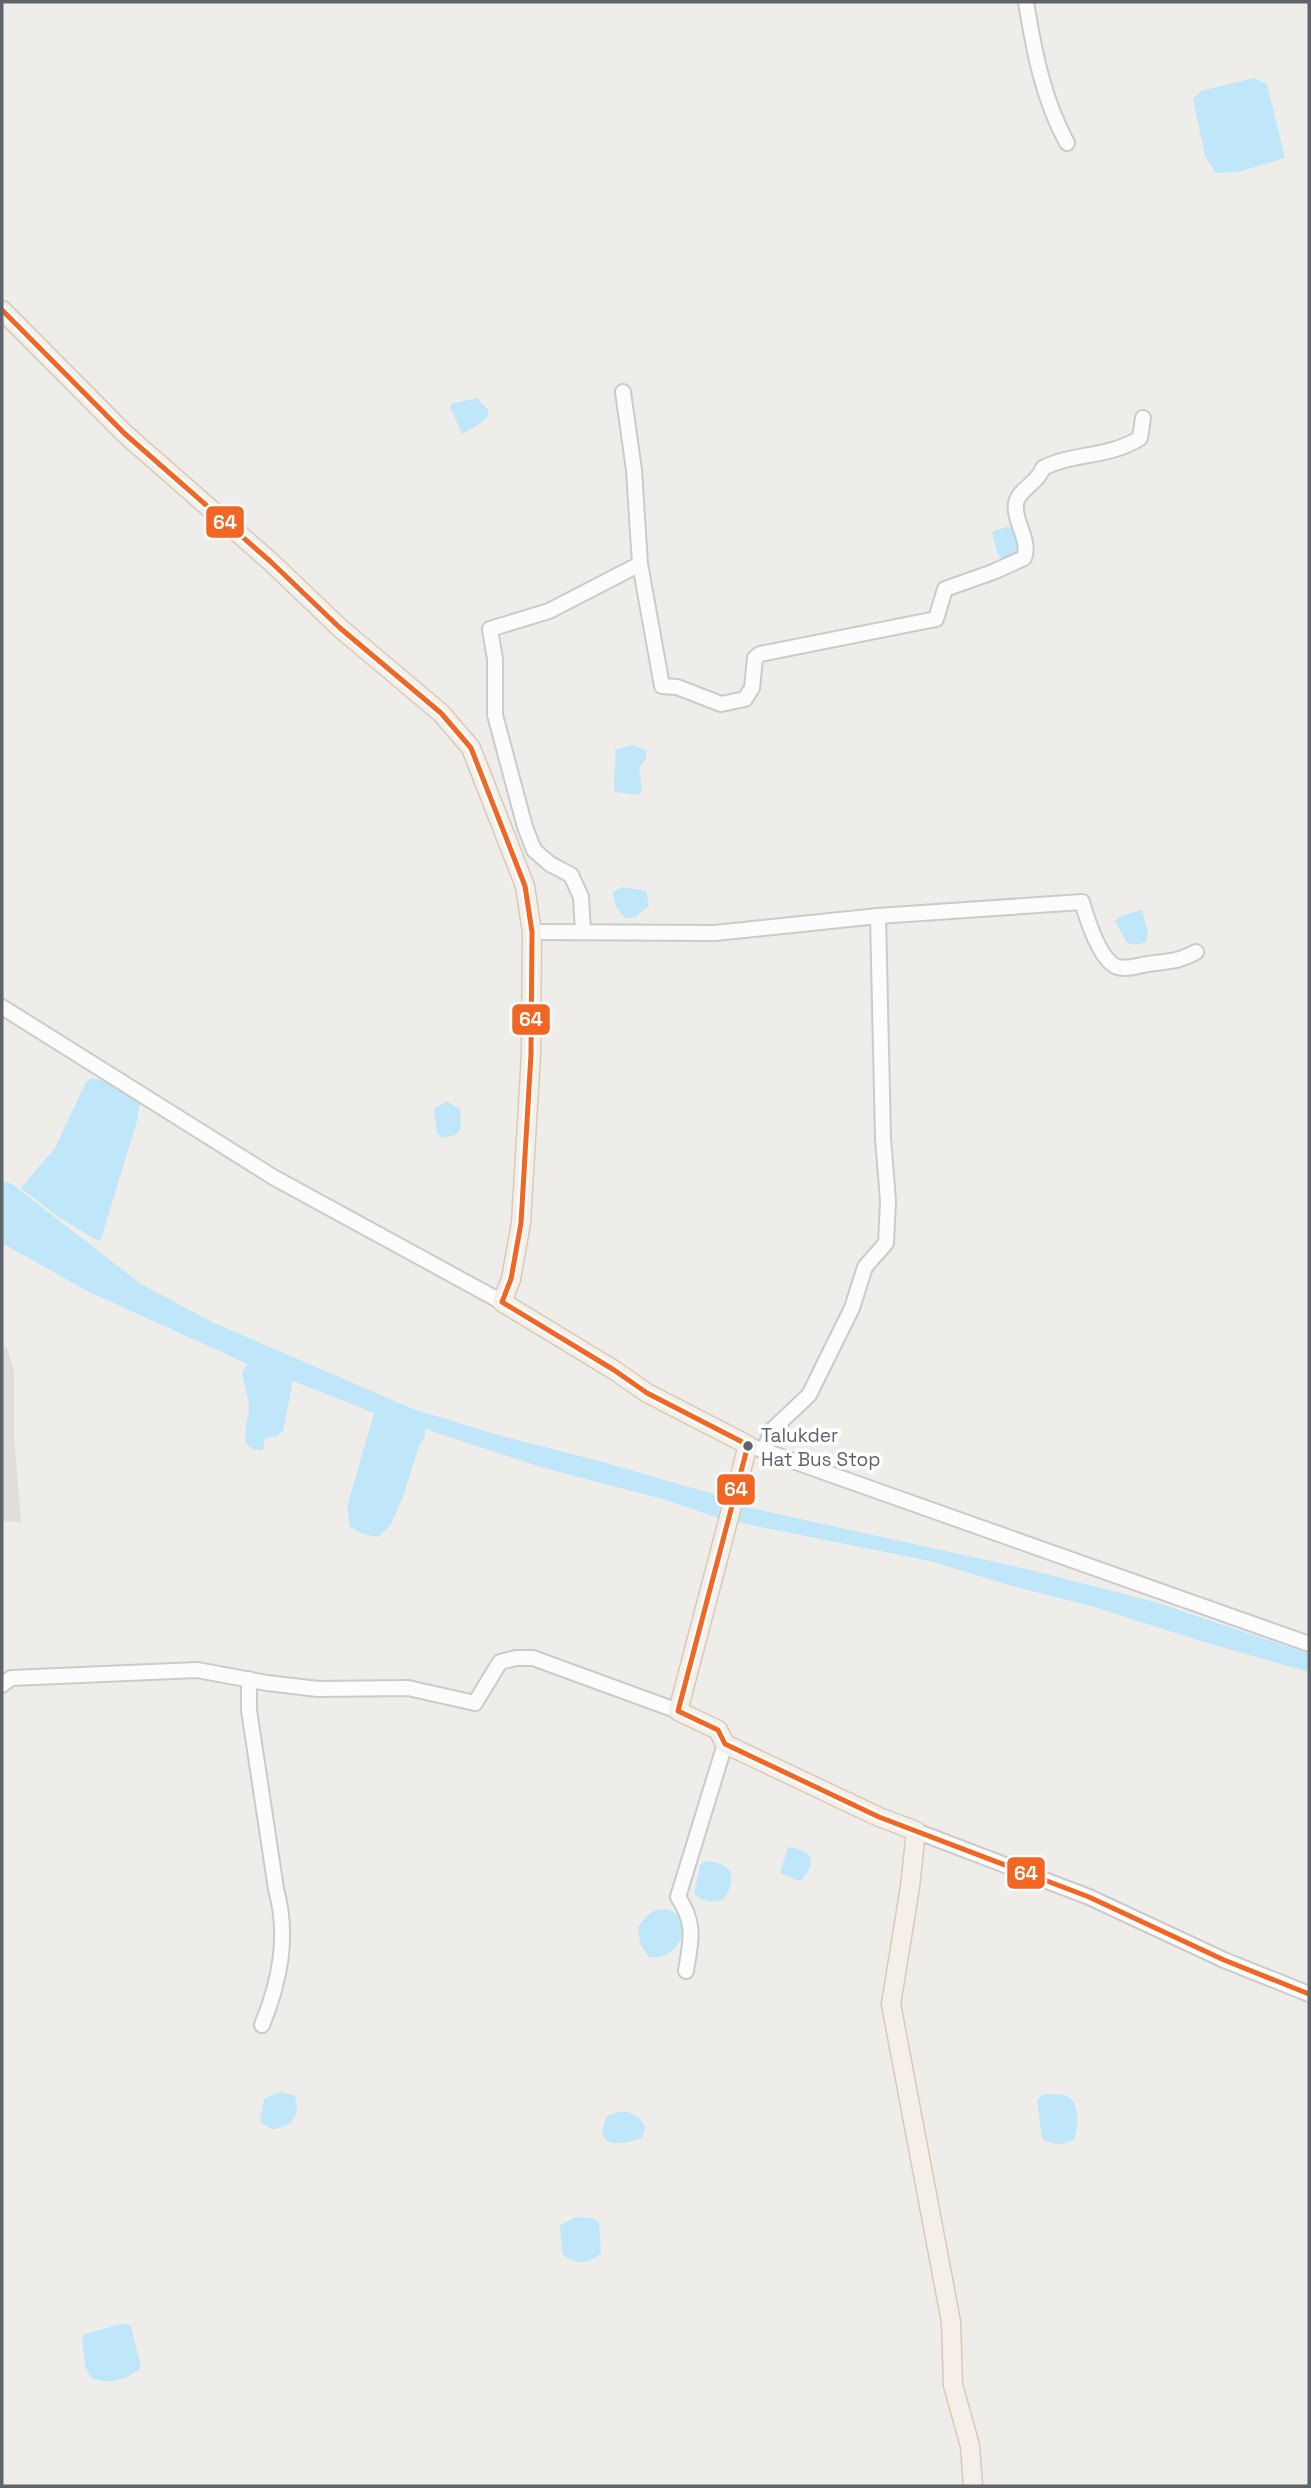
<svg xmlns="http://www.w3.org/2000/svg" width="1311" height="2488" viewBox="0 0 1311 2488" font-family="'Space Grotesk',sans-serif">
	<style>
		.industrial { fill: #e0dedb }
		.water { fill: #bfe7f9 }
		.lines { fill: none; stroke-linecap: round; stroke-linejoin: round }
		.minor-casing { stroke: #cbcbcb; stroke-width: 18 }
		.major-casing { stroke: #d8cab6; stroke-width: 21 }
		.minor { stroke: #fdfcfc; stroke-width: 14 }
		.major { stroke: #f4f0e9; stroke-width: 18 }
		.bus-1-casing { stroke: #fff; stroke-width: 10 }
		.bus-1 { stroke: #f26522; stroke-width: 5 }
		.bus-dot { fill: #5e6469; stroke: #fff; stroke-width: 2.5 }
		.labels { text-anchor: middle; stroke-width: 7; stroke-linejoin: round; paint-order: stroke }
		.bus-label { font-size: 19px; fill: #5e6469; stroke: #fff; text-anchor: start }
		.line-badge { stroke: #fff; stroke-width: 2.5 }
		.badge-label { font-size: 19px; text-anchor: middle; font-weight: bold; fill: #fff }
	</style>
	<rect width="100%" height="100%" fill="#efedea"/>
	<polygon class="industrial" points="2,1346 7,1348 14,1372 14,1436 21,1522 2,1521"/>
	<g class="water">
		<polygon points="1254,78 1267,84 1285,158 1238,172 1216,173 1205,156 1193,99 1201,91"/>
		<polygon points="477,398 488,410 488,416 481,423 462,434 450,407 451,404"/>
		<polygon points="1006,527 1011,527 1020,553 1003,561 997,552 992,532"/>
		<path d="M633,745L647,751L646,759L639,767L642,790L638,795L615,792C612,782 617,763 615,750Z"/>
		<polygon points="623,887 646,891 649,906 635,917 626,919 616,907 613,892"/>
		<polygon points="1142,910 1148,932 1146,942 1136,945 1127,943 1115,921 1120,916"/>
		<polygon points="92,1078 118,1084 140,1103 137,1121 101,1239 98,1241 57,1216 21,1188 55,1148 86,1082"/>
		<polygon points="446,1101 460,1109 461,1129 455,1135 444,1138 437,1134 434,1109"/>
		<path d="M2,1181L12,1184L141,1284L212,1322L413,1409L495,1434L599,1461L710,1493L742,1506L1031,1570L1155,1602L1309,1654V1672L1194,1639L1098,1608L1012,1586L930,1561L721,1519L666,1500L544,1468L425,1429V1436L419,1446L403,1497L390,1526L378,1537L363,1534L350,1527L347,1507L374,1413L293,1381L283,1431L277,1436L265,1438L263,1450C233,1452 250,1421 249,1406C248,1395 243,1383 242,1372L248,1364L87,1291L2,1243Z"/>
		<path d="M788,1847C812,1850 818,1859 802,1880H796L780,1873Z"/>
		<path d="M705,1861C733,1863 738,1876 724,1899C714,1903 702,1902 694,1894L700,1865Z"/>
		<path d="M663,1909C698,1912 682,1963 649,1957L640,1944L638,1928C644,1917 651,1910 663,1909Z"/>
		<path d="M280,2092L295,2096C301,2115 292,2128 272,2129L260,2122L264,2099Z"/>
		<path d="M1056,2094C1062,2095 1069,2095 1072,2100C1079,2109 1078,2129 1074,2139C1063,2146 1053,2145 1042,2139L1037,2100L1043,2095Z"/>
		<path d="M618,2112C631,2111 639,2115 645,2127L642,2138C619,2146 592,2149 607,2116Z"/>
		<path d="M576,2217L593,2218L599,2223L601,2253C590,2264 574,2266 562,2253L560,2225Z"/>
		<path d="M121,2324H128L131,2327L141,2367C128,2381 108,2384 91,2378L85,2366L82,2339L85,2334Z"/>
	</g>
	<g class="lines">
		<defs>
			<g id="minor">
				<path d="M1026,2C1034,51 1043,99 1067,143"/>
				<path d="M623,392L634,470L640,564L662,686L677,687L721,704L745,699L752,688L755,658L760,654L936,619L945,589L993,572L1024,558C1031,540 1013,521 1016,503C1019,489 1038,483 1043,468C1071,453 1109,458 1140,438L1143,418"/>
				<polyline points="583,931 581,897 571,875 550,864 534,850 525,827 495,715 495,659 490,629 549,611 640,564"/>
				<path d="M532,932L715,933L878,916L1082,902C1087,919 1099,957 1115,966C1125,971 1139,965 1148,964C1169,961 1177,962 1196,952"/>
				<polyline points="2,1007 273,1177 502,1302"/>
				<polyline points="748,1445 1309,1644"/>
				<polyline points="764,1451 772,1430 809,1395 852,1308 865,1267 886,1243 888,1201 883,1138 878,916"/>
				<path d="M249,1679V1710L276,1889C289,1936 280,1981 262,2025"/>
				<polyline points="2,1685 11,1678 197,1670 267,1683 318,1689 408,1688 475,1703 500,1662 516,1658 533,1658 678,1711"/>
				<polyline points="916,1831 1089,1897 1224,1960 1309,1994"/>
				<path d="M686,1971C691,1940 696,1924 678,1897L725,1744"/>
			</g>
			<polyline id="major" points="2,310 125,434 271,562 340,628 441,713 471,748 525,886 532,932 531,1054 521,1223 511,1279 502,1302 614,1370 647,1393 748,1445 678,1711 718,1730 725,1744 879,1817 916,1831 910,1887 891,2004 951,2322 953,2385 970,2446 973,2486"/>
		</defs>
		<use href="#minor" class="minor-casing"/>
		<use href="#major" class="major-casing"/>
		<use href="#minor" class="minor"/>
		<use href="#major" class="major"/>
		<defs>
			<polyline id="bus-1" points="2,310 125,434 271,562 340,628 441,713 471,748 525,886 532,932 531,1054 521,1223 511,1279 502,1302 614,1370 647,1393 748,1445 678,1711 718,1730 725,1744 879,1817 1089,1897 1224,1960 1309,1994"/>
		</defs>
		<use href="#bus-1" class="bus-1-casing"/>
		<use href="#bus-1" class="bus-1"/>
	</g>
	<circle class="bus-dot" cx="748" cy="1446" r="6"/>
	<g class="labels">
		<g class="bus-label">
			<text x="761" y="1442">Talukder<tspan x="761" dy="24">Hat Bus Stop</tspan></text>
		</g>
	</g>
	<g class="line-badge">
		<rect x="205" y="505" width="40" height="34" rx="7" fill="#f26522"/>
		<rect x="511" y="1003" width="40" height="33" rx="7" fill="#f26522"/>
		<rect x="716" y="1473" width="40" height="33" rx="7" fill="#f26522"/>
		<rect x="1006" y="1856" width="40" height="34" rx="7" fill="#f26522"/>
	</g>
	<g class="badge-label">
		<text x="225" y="529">64</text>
		<text x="531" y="1026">64</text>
		<text x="736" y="1496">64</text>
		<text x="1026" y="1880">64</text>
	</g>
	<rect width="1311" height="2488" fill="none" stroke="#5e6469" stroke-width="7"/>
</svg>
